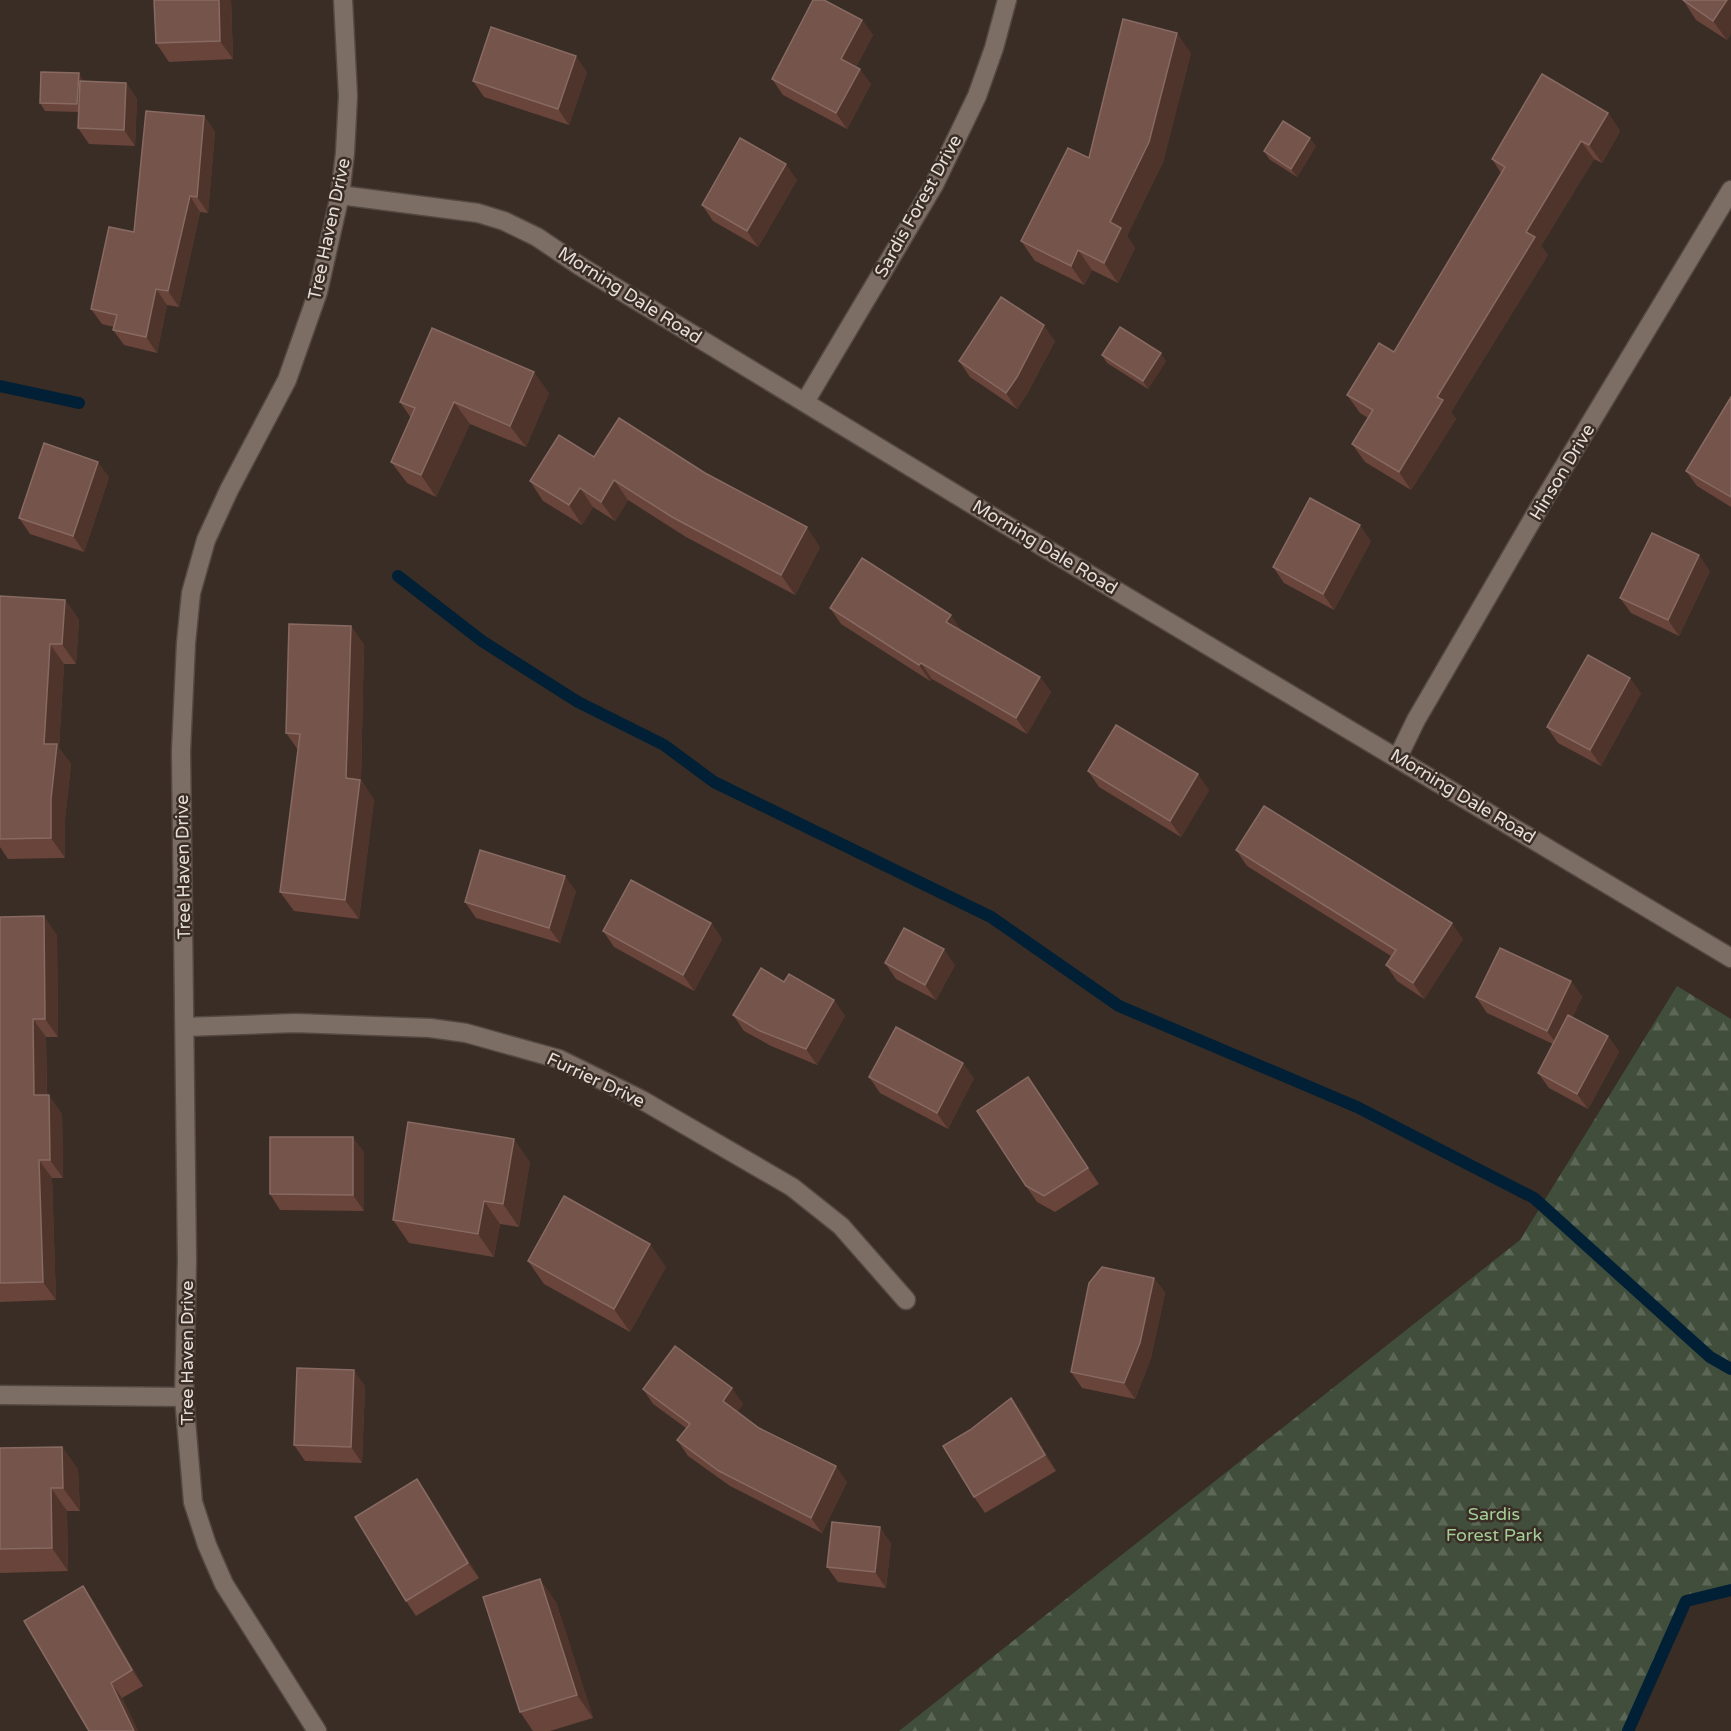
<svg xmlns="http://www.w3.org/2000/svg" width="1731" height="1731" viewBox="0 0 1731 1731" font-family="'Varela Round',sans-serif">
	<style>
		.forest { fill: url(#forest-firs) }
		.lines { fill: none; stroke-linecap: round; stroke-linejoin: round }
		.stream { stroke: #012036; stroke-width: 12 }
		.minor-casing { stroke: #534942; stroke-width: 21 }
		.minor { stroke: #7d6e65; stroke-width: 18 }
		.wall { fill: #68443b }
		.shaded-wall { fill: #4f342b }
		.building { fill: #75544c; stroke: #876a62; stroke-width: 1.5 }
		.labels { text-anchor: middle; stroke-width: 5; stroke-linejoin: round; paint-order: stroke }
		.street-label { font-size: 18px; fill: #e6ded8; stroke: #392d25 }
		.park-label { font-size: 18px; fill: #a3cc96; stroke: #392d25 }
	</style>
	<defs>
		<pattern id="forest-firs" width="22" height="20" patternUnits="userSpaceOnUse" patternTransform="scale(1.5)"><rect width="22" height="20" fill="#404e3b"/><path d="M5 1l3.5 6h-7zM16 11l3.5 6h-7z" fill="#5c6757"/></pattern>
	</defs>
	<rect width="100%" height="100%" fill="#392d25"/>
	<polygon class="forest" points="1677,986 1731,1019 1731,1590 1686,1601 1628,1731 899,1731 1520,1240"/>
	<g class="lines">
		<g class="stream">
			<polyline points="0,386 79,403"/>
			<polyline points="398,576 482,641 578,702 664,745 714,782 991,917 1119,1006 1357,1107 1534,1198 1710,1357 1731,1369"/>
			<polyline points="1628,1731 1686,1601 1731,1590"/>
		</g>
		<defs>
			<g id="minor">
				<polyline points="340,195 478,213 504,221 537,237 580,266 998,520 1731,958"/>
				<polyline points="805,402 934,185 977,96 994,48 1007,0"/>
				<polyline points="1398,757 1416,720 1542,503 1731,190"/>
				<polyline points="185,1027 295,1023 430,1028 466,1033 559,1059 642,1100 792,1187 841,1226 906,1300"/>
				<polyline points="0,1395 184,1397"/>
				<polyline points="317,1731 224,1584 207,1545 193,1502 184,1397 187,1261 181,751 186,643 191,593 206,540 229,490 287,380 318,292 340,195 345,153 348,96 343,0"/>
			</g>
		</defs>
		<use href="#minor" class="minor-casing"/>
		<use href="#minor" class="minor"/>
	</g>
	<g class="wall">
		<polygon points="231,0 233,59 169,62 156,43"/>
		<polygon points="1683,0 1731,0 1731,34 1727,40 1696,20"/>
		<polygon points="862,20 873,35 856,67 871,84 847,129 783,95 772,79"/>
		<polygon points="1191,53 1163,162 1127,236 1135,248 1118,283 1092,270 1084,285 1035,261 1021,241 1089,158"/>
		<polygon points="587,72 569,125 484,97 473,81"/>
		<polygon points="84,81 126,83 137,99 135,146 89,144 78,128 78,112 45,111 40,103"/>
		<polygon points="1608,113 1620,131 1602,163 1594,159 1541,246 1548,255 1451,412 1456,419 1411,490 1365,462 1352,444 1368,418 1360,413 1347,395 1394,352 1501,173 1492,159"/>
		<polygon points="204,116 215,132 208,213 200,212 179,307 167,305 157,353 124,345 113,330 114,327 102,324 91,309"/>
		<polygon points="1316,146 1297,177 1269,159 1264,151"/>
		<polygon points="797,180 758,247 713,221 702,205"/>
		<polygon points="1055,341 1028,392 1017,409 970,377 959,361"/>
		<polygon points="1102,355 1166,361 1148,389 1107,363"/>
		<polygon points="549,393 526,447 470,424 436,497 407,483 391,462 411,418 400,402"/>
		<polygon points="1731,397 1731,507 1697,486 1686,471"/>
		<polygon points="594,457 820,547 795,595 686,537 628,500 615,521 593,507 582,525 543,501 530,481"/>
		<polygon points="109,477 84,552 30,534 19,518"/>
		<polygon points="1371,541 1334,610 1284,583 1273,567"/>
		<polygon points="1710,571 1679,636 1631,613 1620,598"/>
		<polygon points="0,596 65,600 79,620 76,664 64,664 59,748 71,764 65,819 65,858 8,859 0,847"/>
		<polygon points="830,608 962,631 1040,677 1051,692 1027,734 932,679 930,681 841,624"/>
		<polygon points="351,626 364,645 361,780 374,800 359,919 294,911 280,892 298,750 286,733"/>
		<polygon points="1641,693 1601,766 1558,743 1547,727"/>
		<polygon points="1088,771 1209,790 1181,837 1099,787"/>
		<polygon points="1236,850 1463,939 1424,999 1397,981 1386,965 1391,956 1247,866"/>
		<polygon points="576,891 560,943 476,918 465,902"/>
		<polygon points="0,917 57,935 58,1037 46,1037 47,1095 62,1114 63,1178 52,1178 56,1300 0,1302"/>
		<polygon points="711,923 722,939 694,991 614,947 603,931"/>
		<polygon points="885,963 955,965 936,1000 896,979"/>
		<polygon points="1571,981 1582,997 1572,1018 1608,1036 1619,1052 1588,1109 1549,1088 1538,1073 1553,1044 1487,1013 1476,997"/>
		<polygon points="784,982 834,1000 845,1016 817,1065 771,1046 744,1031 733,1015"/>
		<polygon points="869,1077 974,1078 948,1129 880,1093"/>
		<polygon points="1039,1093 1099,1184 1055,1212 1037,1202 1026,1186"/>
		<polygon points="364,1152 364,1211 280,1210 270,1194"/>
		<polygon points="530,1162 519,1227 500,1224 494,1257 409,1243 393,1220"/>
		<polygon points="528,1261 666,1267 630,1332 544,1284"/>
		<polygon points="1154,1278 1165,1293 1151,1358 1135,1399 1082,1388 1071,1372"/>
		<polygon points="365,1386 362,1463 305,1461 294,1445"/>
		<polygon points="643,1389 743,1404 737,1412 759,1428 847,1482 822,1533 730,1486 688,1456 677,1440 686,1428 653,1404"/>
		<polygon points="1011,1398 1022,1413 1056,1471 985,1513 974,1497 970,1430"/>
		<polygon points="62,1447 78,1470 80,1511 67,1511 68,1571 0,1573 0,1448"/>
		<polygon points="417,1479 428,1495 479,1578 416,1616 406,1601"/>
		<polygon points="891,1543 886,1588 838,1582 827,1567"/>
		<polygon points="94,1602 143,1686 122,1698 138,1731 89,1731"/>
		<polygon points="556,1602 593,1718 550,1731 533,1731 520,1712"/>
	</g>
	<g class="shaded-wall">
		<polygon points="219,0 231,0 233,59 220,41"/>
		<polygon points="1727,0 1731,0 1731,34 1727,40 1713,21"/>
		<polygon points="862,20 873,35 852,75 841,59"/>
		<polygon points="1177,33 1191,53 1163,162 1127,236 1135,248 1118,283 1104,263 1110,222"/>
		<polygon points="576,56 587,72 569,125 558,109"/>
		<polygon points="860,69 871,84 847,129 836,113"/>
		<polygon points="79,73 84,81 83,112 77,104"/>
		<polygon points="126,83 137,99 135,146 124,130"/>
		<polygon points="1608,113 1620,131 1602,163 1589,145"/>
		<polygon points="204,116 215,132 208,213 197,197"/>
		<polygon points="1310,138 1316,146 1297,177 1291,169"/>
		<polygon points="1581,141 1594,159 1541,246 1548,255 1451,412 1456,419 1411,490 1399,472 1437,397 1526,232"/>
		<polygon points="786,164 797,180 758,247 747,231"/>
		<polygon points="190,196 200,212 179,307 168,291"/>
		<polygon points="1078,250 1092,270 1084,285 1071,266"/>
		<polygon points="156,289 167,305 157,353 146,337"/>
		<polygon points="1044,325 1055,341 1028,392 1017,409 1006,393"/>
		<polygon points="1161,353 1166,361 1148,389 1143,381"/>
		<polygon points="534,372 549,393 526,447 510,426"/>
		<polygon points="454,402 470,424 436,497 421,475"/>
		<polygon points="98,462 109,477 84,552 73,536"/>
		<polygon points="614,480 628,500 615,521 601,502"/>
		<polygon points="580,488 593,507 582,525 569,505"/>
		<polygon points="1360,525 1371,541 1334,610 1323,594"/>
		<polygon points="807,527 820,547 795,595 781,575"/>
		<polygon points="1699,555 1710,571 1679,636 1668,620"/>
		<polygon points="65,600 79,620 76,664 62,644"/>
		<polygon points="951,615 962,631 957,638 946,622"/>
		<polygon points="351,626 364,645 361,780 374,800 359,919 345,900 346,778"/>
		<polygon points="50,644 64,664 59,748 71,764 65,819 65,858 51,838 44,744"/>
		<polygon points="921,663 932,679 930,681 919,665"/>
		<polygon points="1040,677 1051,692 1027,734 1016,718"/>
		<polygon points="1630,678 1641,693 1601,766 1590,750"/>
		<polygon points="1198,774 1209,790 1181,837 1170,821"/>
		<polygon points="565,876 576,891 560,943 549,928"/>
		<polygon points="44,916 57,935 58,1037 45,1019"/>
		<polygon points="711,923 722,939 694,991 683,975"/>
		<polygon points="1452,923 1463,939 1424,999 1413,983"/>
		<polygon points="944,949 955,965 936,1000 925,985"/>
		<polygon points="1571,981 1582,997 1558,1046 1547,1031"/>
		<polygon points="834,1000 845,1016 817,1065 806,1049"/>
		<polygon points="33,1019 46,1037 47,1113 34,1095"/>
		<polygon points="1608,1036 1619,1052 1588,1109 1577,1094"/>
		<polygon points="963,1063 974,1078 948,1129 937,1113"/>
		<polygon points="1028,1077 1039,1093 1099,1184 1088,1168"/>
		<polygon points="49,1095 62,1114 63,1178 50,1160"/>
		<polygon points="353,1137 364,1152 364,1211 353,1195"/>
		<polygon points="514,1139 530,1162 519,1227 503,1204"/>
		<polygon points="39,1160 52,1178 56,1300 43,1282"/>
		<polygon points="484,1201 500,1224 494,1257 478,1234"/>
		<polygon points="650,1244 666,1267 630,1332 614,1309"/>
		<polygon points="1154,1278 1165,1293 1151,1358 1135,1399 1124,1383"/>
		<polygon points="354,1370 365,1386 362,1463 351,1447"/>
		<polygon points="732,1388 743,1404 734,1417 723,1401"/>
		<polygon points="1011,1398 1022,1413 1056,1471 1045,1455"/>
		<polygon points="62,1447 78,1470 80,1511 63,1488"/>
		<polygon points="836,1466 847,1482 822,1533 811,1518"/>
		<polygon points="417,1479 428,1495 479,1578 468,1563"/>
		<polygon points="51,1488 67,1511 68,1571 52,1548"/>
		<polygon points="880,1527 891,1543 886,1588 875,1572"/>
		<polygon points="540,1579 556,1602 593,1718 577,1695"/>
		<polygon points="83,1586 94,1602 143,1686 132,1670"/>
		<polygon points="111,1683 122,1698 138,1731 134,1731"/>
	</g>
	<g class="building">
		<polygon points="154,0 219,0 220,41 156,43"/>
		<polygon points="813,0 824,0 862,20 841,59 860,69 836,113 772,79"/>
		<polygon points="1683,0 1727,0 1713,21"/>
		<polygon points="1123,19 1177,33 1149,142 1110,222 1121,228 1104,263 1078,250 1071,266 1021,241 1068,148 1089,158"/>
		<polygon points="491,27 576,56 558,109 473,81"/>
		<polygon points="41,72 79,73 77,104 40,103"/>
		<polygon points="1542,74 1608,113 1589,145 1581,141 1526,232 1535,237 1437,397 1443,400 1399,472 1352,444 1373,410 1347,395 1379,343 1394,352 1505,167 1492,159"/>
		<polygon points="80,81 126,83 124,130 78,128"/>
		<polygon points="146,111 204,116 197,197 190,196 168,291 156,289 146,337 113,330 117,315 91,309 109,227 134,232"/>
		<polygon points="1283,121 1310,138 1291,169 1264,151"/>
		<polygon points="740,138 786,164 747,231 702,205"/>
		<polygon points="1001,297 1044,325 1017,377 1006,393 959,361"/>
		<polygon points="1120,327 1161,353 1143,381 1102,355"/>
		<polygon points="432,328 534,372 510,426 454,402 421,475 391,462 415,408 400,402"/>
		<polygon points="1731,397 1731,497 1686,471"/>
		<polygon points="619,418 705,473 807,527 781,575 672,517 614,480 601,502 580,488 569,505 530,481 559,435 594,457"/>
		<polygon points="44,443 98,462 73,536 19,518"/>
		<polygon points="1310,498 1360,525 1323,594 1273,567"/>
		<polygon points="1652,533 1699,555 1668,620 1620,598"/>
		<polygon points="862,558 951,615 946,622 1040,677 1016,718 921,663 919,665 830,608"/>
		<polygon points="0,596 65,600 62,644 50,644 44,744 57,744 51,799 51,838 0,839"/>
		<polygon points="289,624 351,626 346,778 360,780 345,900 280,892 300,734 286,733"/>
		<polygon points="1588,655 1630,678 1590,750 1547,727"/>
		<polygon points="1116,725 1198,774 1170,821 1088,771"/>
		<polygon points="1264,806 1452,923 1413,983 1386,965 1396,950 1236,850"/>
		<polygon points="480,850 565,876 549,928 465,902"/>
		<polygon points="631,880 711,923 683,975 603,931"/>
		<polygon points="44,916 45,1019 33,1019 34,1095 49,1095 50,1160 39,1160 43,1282 0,1283 0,917"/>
		<polygon points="904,928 944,949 925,985 885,963"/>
		<polygon points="1500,948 1571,981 1547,1031 1476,997"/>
		<polygon points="761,968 784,982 789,974 834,1000 806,1049 760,1031 733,1015"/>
		<polygon points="1568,1015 1608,1036 1577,1094 1538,1073"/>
		<polygon points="896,1027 963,1063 937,1113 869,1077"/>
		<polygon points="1028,1077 1088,1168 1044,1196 1026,1186 977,1111"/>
		<polygon points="408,1122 514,1139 503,1204 484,1201 478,1234 393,1220"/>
		<polygon points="270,1137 353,1137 353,1195 270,1194"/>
		<polygon points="564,1196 650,1244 614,1309 528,1261"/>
		<polygon points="1102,1267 1154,1278 1140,1343 1124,1383 1071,1372 1089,1283"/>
		<polygon points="675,1346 732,1388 723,1401 759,1428 836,1466 811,1518 719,1471 677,1440 690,1424 643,1389"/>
		<polygon points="297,1368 354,1370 351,1447 294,1445"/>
		<polygon points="1011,1398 1045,1455 974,1497 943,1446 970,1430"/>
		<polygon points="62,1447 63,1488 51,1488 52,1548 0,1549 0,1448"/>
		<polygon points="417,1479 468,1563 406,1601 355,1517"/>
		<polygon points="832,1522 880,1527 875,1572 827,1567"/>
		<polygon points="540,1579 577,1695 520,1712 483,1597"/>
		<polygon points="83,1586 132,1670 111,1683 134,1731 89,1731 24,1621"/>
	</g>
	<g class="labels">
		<g class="street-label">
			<text transform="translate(918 206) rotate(-61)" y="6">Sardis Forest Drive</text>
			<text transform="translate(329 229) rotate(-78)" y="6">Tree Haven Drive</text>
			<text transform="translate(630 295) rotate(32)" y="6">Morning Dale Road</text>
			<text transform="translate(1562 472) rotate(-59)" y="6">Hinson Drive</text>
			<text transform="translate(1045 547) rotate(31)" y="6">Morning Dale Road</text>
			<text transform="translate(1463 796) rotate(31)" y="6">Morning Dale Road</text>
			<text transform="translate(183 867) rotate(-91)" y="6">Tree Haven Drive</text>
			<text transform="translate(596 1080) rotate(25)" y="6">Furrier Drive</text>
			<text transform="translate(187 1353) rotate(-90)" y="6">Tree Haven Drive</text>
		</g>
		<g class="park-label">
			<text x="1494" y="1520">Sardis<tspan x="1494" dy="21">Forest Park</tspan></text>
		</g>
	</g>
</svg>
